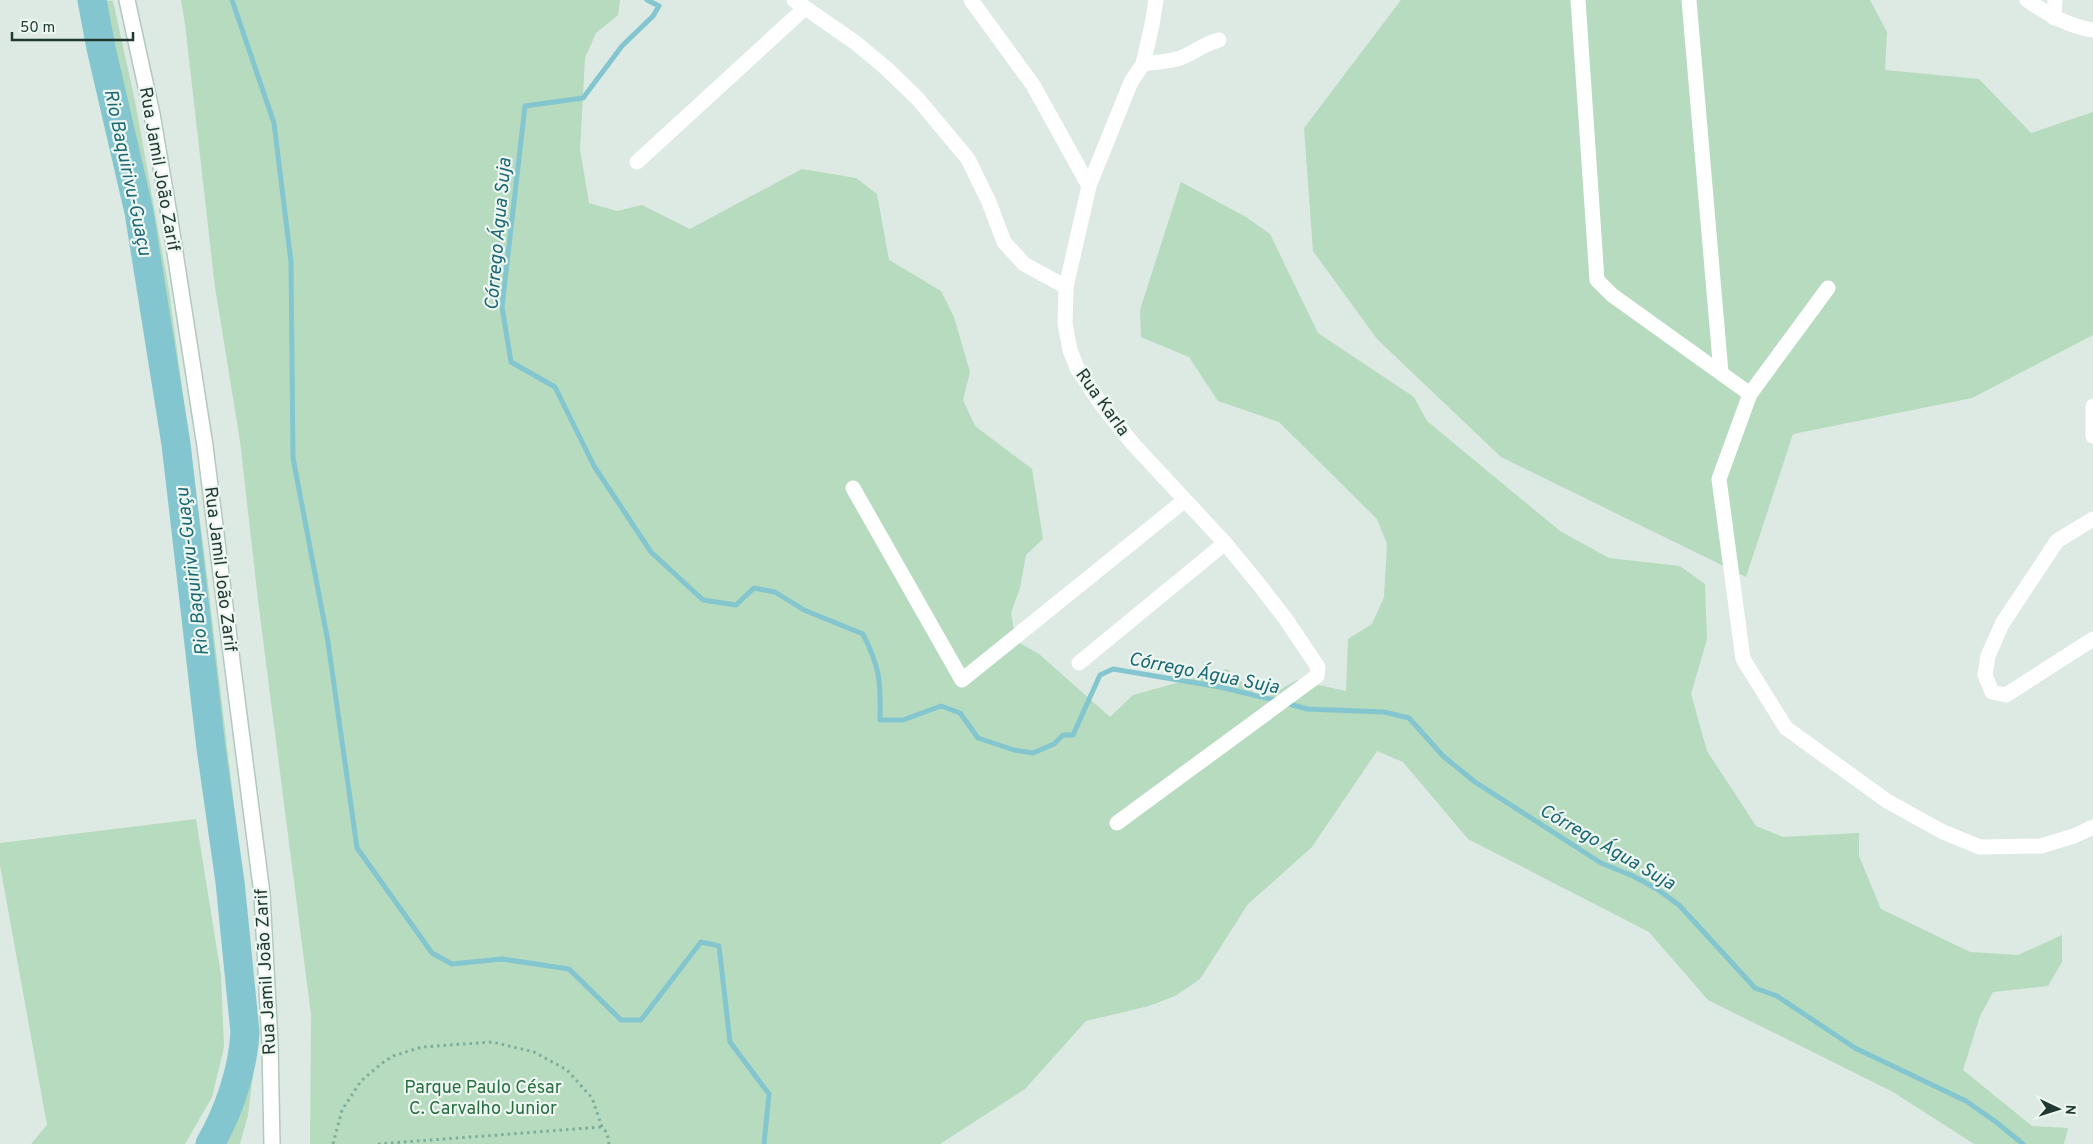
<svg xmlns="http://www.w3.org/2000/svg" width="2093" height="1144" viewBox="0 0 2093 1144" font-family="Overpass,sans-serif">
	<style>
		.green { fill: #b6dbbe }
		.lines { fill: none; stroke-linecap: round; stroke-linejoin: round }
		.stream { stroke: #84c6cf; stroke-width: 5 }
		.river { stroke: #84c6cf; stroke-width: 29 }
		.secondary-casing { stroke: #b1c9bf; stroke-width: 18 }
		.path { stroke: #7dad9c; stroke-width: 3; stroke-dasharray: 2.5 4; stroke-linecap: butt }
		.minor { stroke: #fff; stroke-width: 15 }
		.secondary { stroke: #fff; stroke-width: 15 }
		.labels { text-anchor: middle; stroke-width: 4.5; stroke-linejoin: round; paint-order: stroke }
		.street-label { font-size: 18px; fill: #1f3831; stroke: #edf6f1 }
		.park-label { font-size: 18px; fill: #2a6f42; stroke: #edf6f1 }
		.water-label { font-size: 19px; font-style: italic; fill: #1a6873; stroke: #edf6f1 }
	</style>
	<rect width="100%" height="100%" fill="#dde9e3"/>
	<g class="green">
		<polygon points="104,0 113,1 135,101 169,290 206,567 251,949 257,1043 248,1115 240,1144 222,1144 248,1052 249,1030 235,859 219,757 197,575 185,455 169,375 145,215 106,28"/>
		<polygon points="181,0 620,0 618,15 596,33 585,58 580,149 589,203 617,211 642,205 690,229 802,169 856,178 877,194 889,260 941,291 954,317 970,372 963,400 975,426 1032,469 1043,539 1026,555 1020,588 1011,613 1016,641 1039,654 1110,717 1133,695 1227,669 1262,700 1297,680 1346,691 1348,639 1372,624 1384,597 1387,544 1377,519 1279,422 1218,401 1189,357 1141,337 1140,310 1181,182 1246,217 1270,234 1318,333 1414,397 1427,421 1560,531 1609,558 1680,566 1705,584 1707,639 1691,694 1707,751 1756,826 1783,837 1859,833 1859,856 1881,909 1970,952 2018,955 2062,935 2062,962 2048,986 1993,992 1980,1016 1963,1070 2032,1126 2068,1128 2064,1144 1974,1144 1893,1092 1708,1000 1649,932 1468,839 1403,762 1377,751 1312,847 1248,904 1200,979 1175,996 1149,1006 1086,1021 1025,1089 940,1144 310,1144 311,1015 258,600 240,441 215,287 185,24"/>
		<polygon points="1401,0 1870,0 1887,32 1885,70 1979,79 2031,133 2093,112 2093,335 1972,398 1793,434 1746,577 1501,457 1377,339 1313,251 1304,128"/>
		<polygon points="196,819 221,975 224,1047 212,1097 185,1144 31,1144 47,1125 0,865 0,843"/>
	</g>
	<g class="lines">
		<g class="stream">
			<polyline points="232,0 274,123 291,262 293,458 328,642 357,848 432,953 452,964 502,959 569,969 621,1020 641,1020 701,942 719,946 730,1042 769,1094 764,1144"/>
			<path d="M647,0L659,6L653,16L622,46L583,98L525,106L502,307L511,362L555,387L594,466L651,552L703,600L736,605L754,588L775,592L804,610L863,634C880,668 881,682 880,720H903L941,706L960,713L978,738L1014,750L1033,753L1054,744L1063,735H1073L1100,675L1113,669L1220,687L1278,701"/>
			<polyline points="1286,703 1307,709 1384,712 1409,718 1443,756 1475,782 1601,863 1633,876 1657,889 1679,905 1755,988 1777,996 1855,1048 1966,1101 1996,1122 2023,1144"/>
		</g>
		<path class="river" d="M92,0L101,48L139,212L176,444L211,748L230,882L245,1032C243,1070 229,1111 210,1144"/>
		<defs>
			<polyline id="secondary" points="127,0 152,114 169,214 205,446 227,622 262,894 270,1043 272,1144"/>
		</defs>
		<use href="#secondary" class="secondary-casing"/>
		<g class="path">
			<polyline points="333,1144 342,1110 361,1081 381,1064 393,1056 422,1047 492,1042 534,1052 567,1070 592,1098 602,1127 607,1133 609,1144"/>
			<polyline points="378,1144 602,1127"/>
		</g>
		<g class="minor">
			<polyline points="794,0 856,43 887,69 918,99 968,159 989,202 1004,242 1024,264 1066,287"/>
			<polyline points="971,0 1033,85 1089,186"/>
			<polyline points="1578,0 1597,280 1612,295 1750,394 1828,288"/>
			<polyline points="1689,0 1721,373"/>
			<path d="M2027,0C2048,14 2067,26 2093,30"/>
			<polyline points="2054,18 2055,0"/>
			<path d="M1143,64C1157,62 1170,62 1183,57C1196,51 1204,44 1219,40"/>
			<polyline points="637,162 805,8"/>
			<polyline points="1750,394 1719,479 1743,659 1786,728 1887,801 1943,832 1980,847 2041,846 2074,836 2093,827"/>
			<polyline points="2093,406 2093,436"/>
			<polyline points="853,488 962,680 1185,500"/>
			<polyline points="2093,519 2057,541 2002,624 1988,656 1985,675 1992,692 2006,695 2093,639"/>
			<polyline points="1079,663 1225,543"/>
			<polyline points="1117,823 1317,676 1318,667 1285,618 1257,582 1225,543 1133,444 1101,404 1077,368 1070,350 1065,323 1066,287 1089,186 1131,82 1143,64 1152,25 1156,0"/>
		</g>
		<use href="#secondary" class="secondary"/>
	</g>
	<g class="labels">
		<g class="street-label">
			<text transform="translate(160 169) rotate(80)" y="6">Rua Jamil João Zarif</text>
			<text transform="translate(1103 402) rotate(54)" y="6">Rua Karla</text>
			<text transform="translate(221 569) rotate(83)" y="6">Rua Jamil João Zarif</text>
			<text transform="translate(265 972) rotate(-93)" y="6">Rua Jamil João Zarif</text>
		</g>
		<g class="park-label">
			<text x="483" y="1093">Parque Paulo César<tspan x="483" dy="21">C. Carvalho Junior</tspan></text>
		</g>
		<g class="water-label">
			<text transform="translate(129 172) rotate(78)" y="7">Rio Baquirivu-Guaçu</text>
			<text transform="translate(497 234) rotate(-85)" y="7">Córrego Água Suja</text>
			<text transform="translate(191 572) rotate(-97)" y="7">Rio Baquirivu-Guaçu</text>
			<text transform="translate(1204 672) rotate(11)" y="7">Córrego Água Suja</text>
			<text transform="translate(1608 846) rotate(30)" y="7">Córrego Água Suja</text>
		</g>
	</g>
	<g transform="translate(2058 1109) rotate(94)" stroke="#edf6f1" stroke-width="4" paint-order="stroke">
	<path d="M0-4L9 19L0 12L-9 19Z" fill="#1f3831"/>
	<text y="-8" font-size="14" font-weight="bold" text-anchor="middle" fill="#1f3831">N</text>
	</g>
	<path d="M12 32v8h121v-8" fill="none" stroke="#1f3831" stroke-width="2.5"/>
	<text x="20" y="32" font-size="15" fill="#1f3831" stroke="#edf6f1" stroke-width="4" paint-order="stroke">50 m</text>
</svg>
